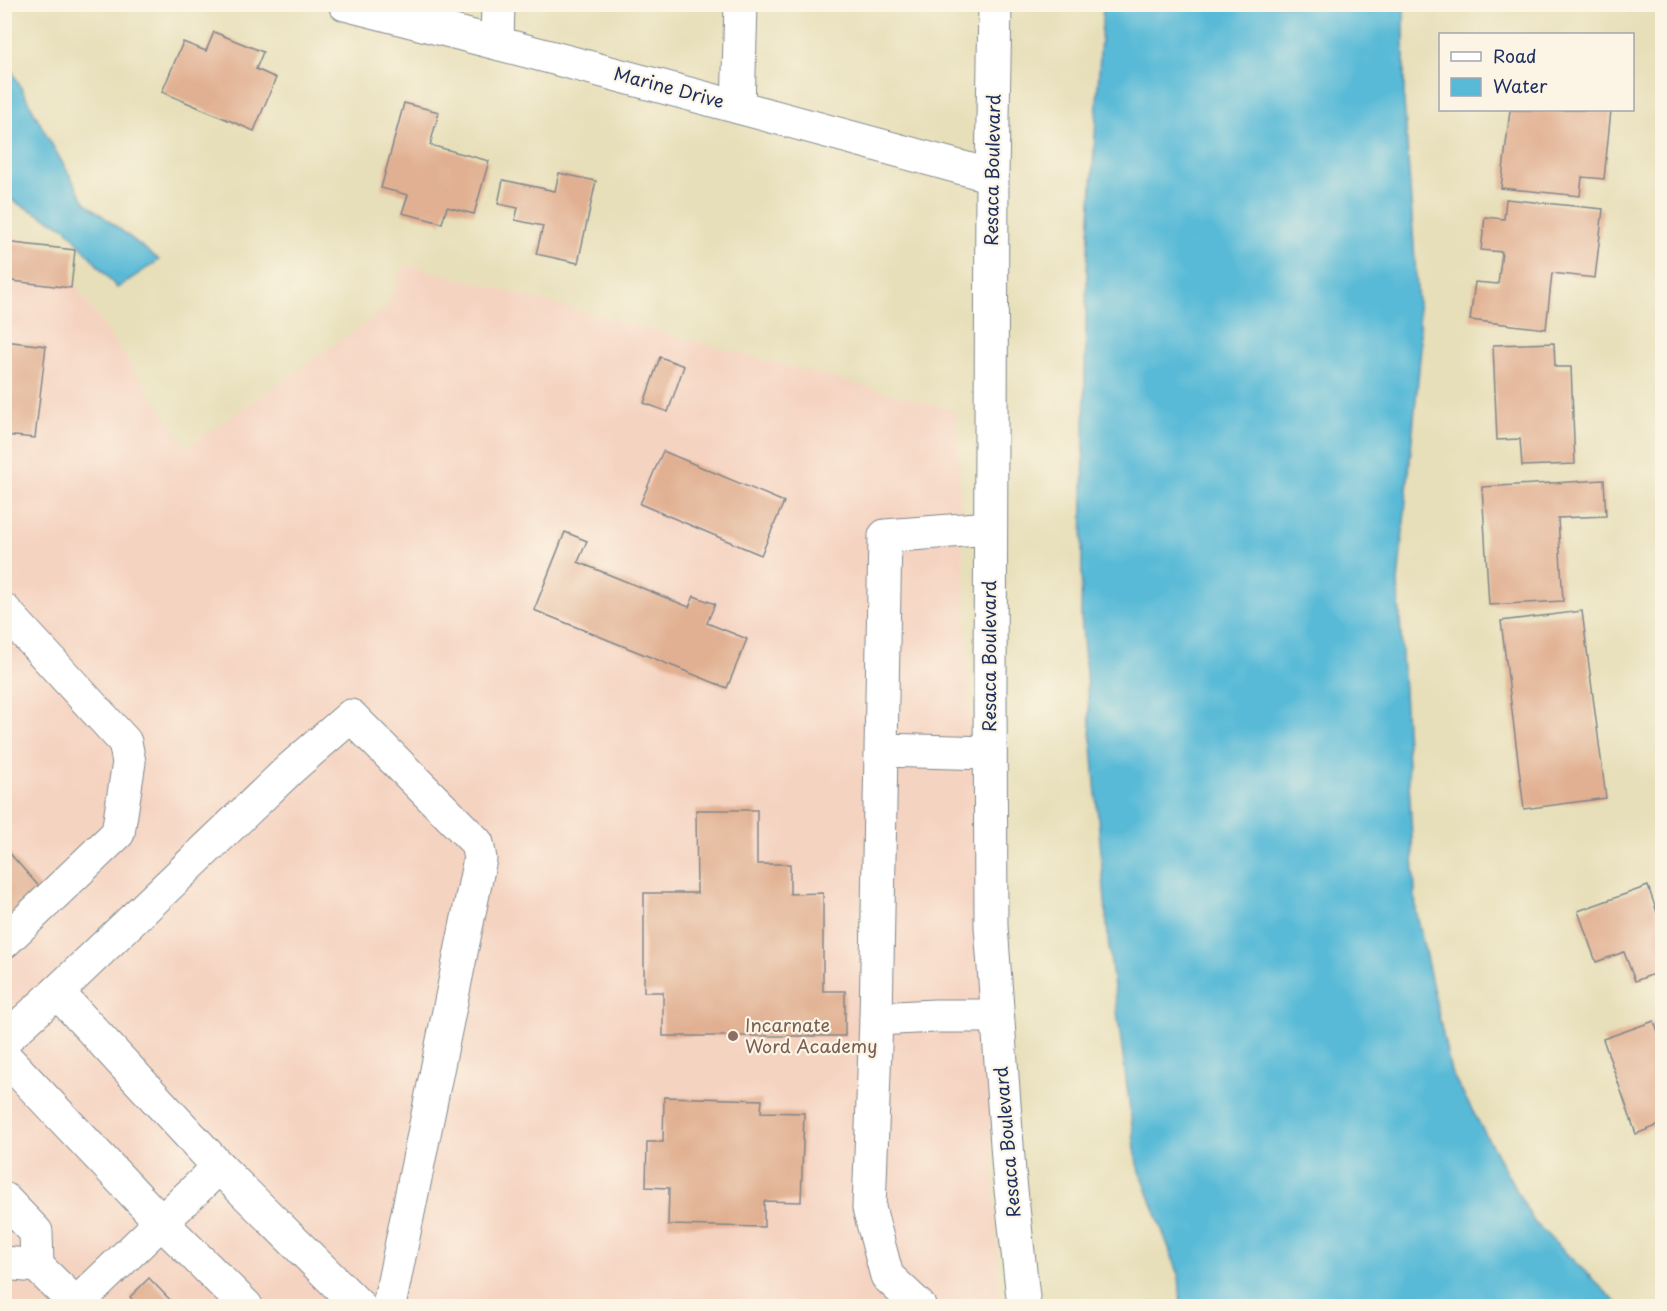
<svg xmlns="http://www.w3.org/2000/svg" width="1667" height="1311" viewBox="0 0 1667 1311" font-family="'Playpen Sans',sans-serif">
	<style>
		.built { fill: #f5d3c1 }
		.water { fill: #59bad7; stroke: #3a749a; stroke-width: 1.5 }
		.building { fill: #e1b092 }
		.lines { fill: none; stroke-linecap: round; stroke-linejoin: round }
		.minor-casing { stroke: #81878c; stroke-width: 35 }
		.minor { stroke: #fff; stroke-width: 33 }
		.education-dot { fill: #8d6e63; stroke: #fcf5e5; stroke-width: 2 }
		.labels { text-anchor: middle; stroke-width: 4.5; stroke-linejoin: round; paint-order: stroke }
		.street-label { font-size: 18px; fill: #1b2f5e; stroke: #fcf5e5 }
		.education-label { font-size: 18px; fill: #785e54; stroke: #fcf5e5; text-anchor: start }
	</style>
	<rect width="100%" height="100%" fill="#fcf5e5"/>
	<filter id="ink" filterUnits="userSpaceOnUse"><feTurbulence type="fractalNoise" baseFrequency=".0167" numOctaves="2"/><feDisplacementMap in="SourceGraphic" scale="12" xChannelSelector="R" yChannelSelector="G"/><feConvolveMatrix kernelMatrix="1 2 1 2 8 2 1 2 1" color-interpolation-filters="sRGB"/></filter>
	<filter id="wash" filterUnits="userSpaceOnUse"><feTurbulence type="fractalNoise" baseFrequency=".008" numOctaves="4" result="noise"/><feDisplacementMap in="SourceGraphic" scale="24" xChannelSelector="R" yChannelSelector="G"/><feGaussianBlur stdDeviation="1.35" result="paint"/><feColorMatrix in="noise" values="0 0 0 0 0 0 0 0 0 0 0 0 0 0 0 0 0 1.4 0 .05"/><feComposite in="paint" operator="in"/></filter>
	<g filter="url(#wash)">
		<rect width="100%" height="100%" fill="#e7dfb9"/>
		<polygon class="built" points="5,230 8,231 58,259 187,447 386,309 405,264 956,411 1000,1306 5,1306"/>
		<g class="water">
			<polygon points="1103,5 1404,5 1404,101 1421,348 1398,582 1416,910 1451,1072 1534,1222 1620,1306 1181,1306 1179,1275 1137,1163 1109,949 1081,615 1087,268"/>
			<polygon points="4,56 48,138 85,202 159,260 117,288 66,228 5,197"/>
		</g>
		<g id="blocks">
			<g class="building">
				<polygon points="214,32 263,52 256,69 276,78 254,131 162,92 183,42 206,51"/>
				<polygon points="404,103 439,112 430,145 489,161 474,214 447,207 442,223 402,213 408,195 381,188"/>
				<polygon points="1510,110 1611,110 1604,179 1582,177 1580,196 1501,188"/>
				<polygon points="559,173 596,181 578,263 536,254 543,226 515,220 518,208 498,204 503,180 555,191"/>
				<polygon points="1506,199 1603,209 1595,278 1552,273 1546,329 1470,320 1475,282 1498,284 1502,252 1481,250 1485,217 1504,219"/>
				<polygon points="4,242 75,250 71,288 4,280"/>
				<polygon points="4,341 46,346 35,438 4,435"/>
				<polygon points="1554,343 1555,367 1571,367 1575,464 1522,466 1520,439 1497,440 1493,345"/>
				<polygon points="660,357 684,366 668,412 644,403"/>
				<polygon points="663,451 784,502 761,555 640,504"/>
				<polygon points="1604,480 1606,516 1558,518 1563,601 1489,605 1482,487"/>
				<polygon points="565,532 587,541 578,562 689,607 694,596 715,604 707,623 747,639 727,688 534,610"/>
				<polygon points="1582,611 1606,798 1524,809 1501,621"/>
				<polygon points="696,810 757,810 757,864 790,864 790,894 823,893 823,991 845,991 845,1036 663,1036 663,992 644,992 644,893 697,893"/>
				<polygon points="5,848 43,891 5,926"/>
				<polygon points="1648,886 1662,927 1662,971 1635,981 1624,952 1596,962 1578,911"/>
				<polygon points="1654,1021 1662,1044 1662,1124 1636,1134 1603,1039"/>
				<polygon points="664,1097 762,1100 761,1112 804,1113 801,1202 764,1201 764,1227 668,1225 669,1188 646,1187 647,1142 663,1142"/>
				<polygon points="149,1278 176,1306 139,1306 130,1297"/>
			</g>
		</g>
	</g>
	<g filter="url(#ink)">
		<use href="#blocks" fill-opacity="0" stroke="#81878c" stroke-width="1.5"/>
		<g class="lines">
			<defs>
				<g id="minor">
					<path d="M345,4C561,59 777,117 992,176"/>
					<polyline points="995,4 992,176 990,687 991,926 1009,1172 1024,1306"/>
					<polyline points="497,43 498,4"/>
					<polyline points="738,107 741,4"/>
					<polyline points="4,610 125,742 129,762 118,833 4,942"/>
					<polyline points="882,750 990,753"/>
					<polyline points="876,1019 935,1016 997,1016"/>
					<polyline points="4,1040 57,992"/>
					<polyline points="4,1056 161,1222 246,1306"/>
					<polyline points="219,1167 359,1306"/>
					<polyline points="4,1199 36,1232 37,1266"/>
					<polyline points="4,1263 37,1266 76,1304"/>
					<polyline points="74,1306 219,1167 57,992 291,768 351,716 477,843 480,859 389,1306"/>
					<polyline points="919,1306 887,1276 869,1208 876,1019 885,536 990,528"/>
				</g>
			</defs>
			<use href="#minor" class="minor-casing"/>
			<use href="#minor" class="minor"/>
		</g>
	</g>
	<circle class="education-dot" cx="733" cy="1036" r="6"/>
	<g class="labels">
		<g class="street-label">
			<text transform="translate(669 88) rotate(15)" y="6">Marine Drive</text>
			<text transform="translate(993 170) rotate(-89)" y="6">Resaca Boulevard</text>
			<text transform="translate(990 656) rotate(-90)" y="6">Resaca Boulevard</text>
			<text transform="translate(1008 1142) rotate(-95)" y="6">Resaca Boulevard</text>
		</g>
		<g class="education-label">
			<text x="745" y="1032">Incarnate<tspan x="745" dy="21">Word Academy</tspan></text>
		</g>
	</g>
	<rect width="1667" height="1311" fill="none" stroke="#fcf5e5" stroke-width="24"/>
	<rect x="1439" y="33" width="195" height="78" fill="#fcf5e5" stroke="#a2a6af" stroke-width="1.5"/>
	<rect x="1451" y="52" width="30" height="9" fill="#ffffff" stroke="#a2a6af" stroke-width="1.5"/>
	<text x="1493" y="63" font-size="18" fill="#1b2f5e">Road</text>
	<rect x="1451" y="78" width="30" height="18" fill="#59bad7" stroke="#a2a6af" stroke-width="1.5"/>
	<text x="1493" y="93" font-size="18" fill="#1b2f5e">Water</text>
</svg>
